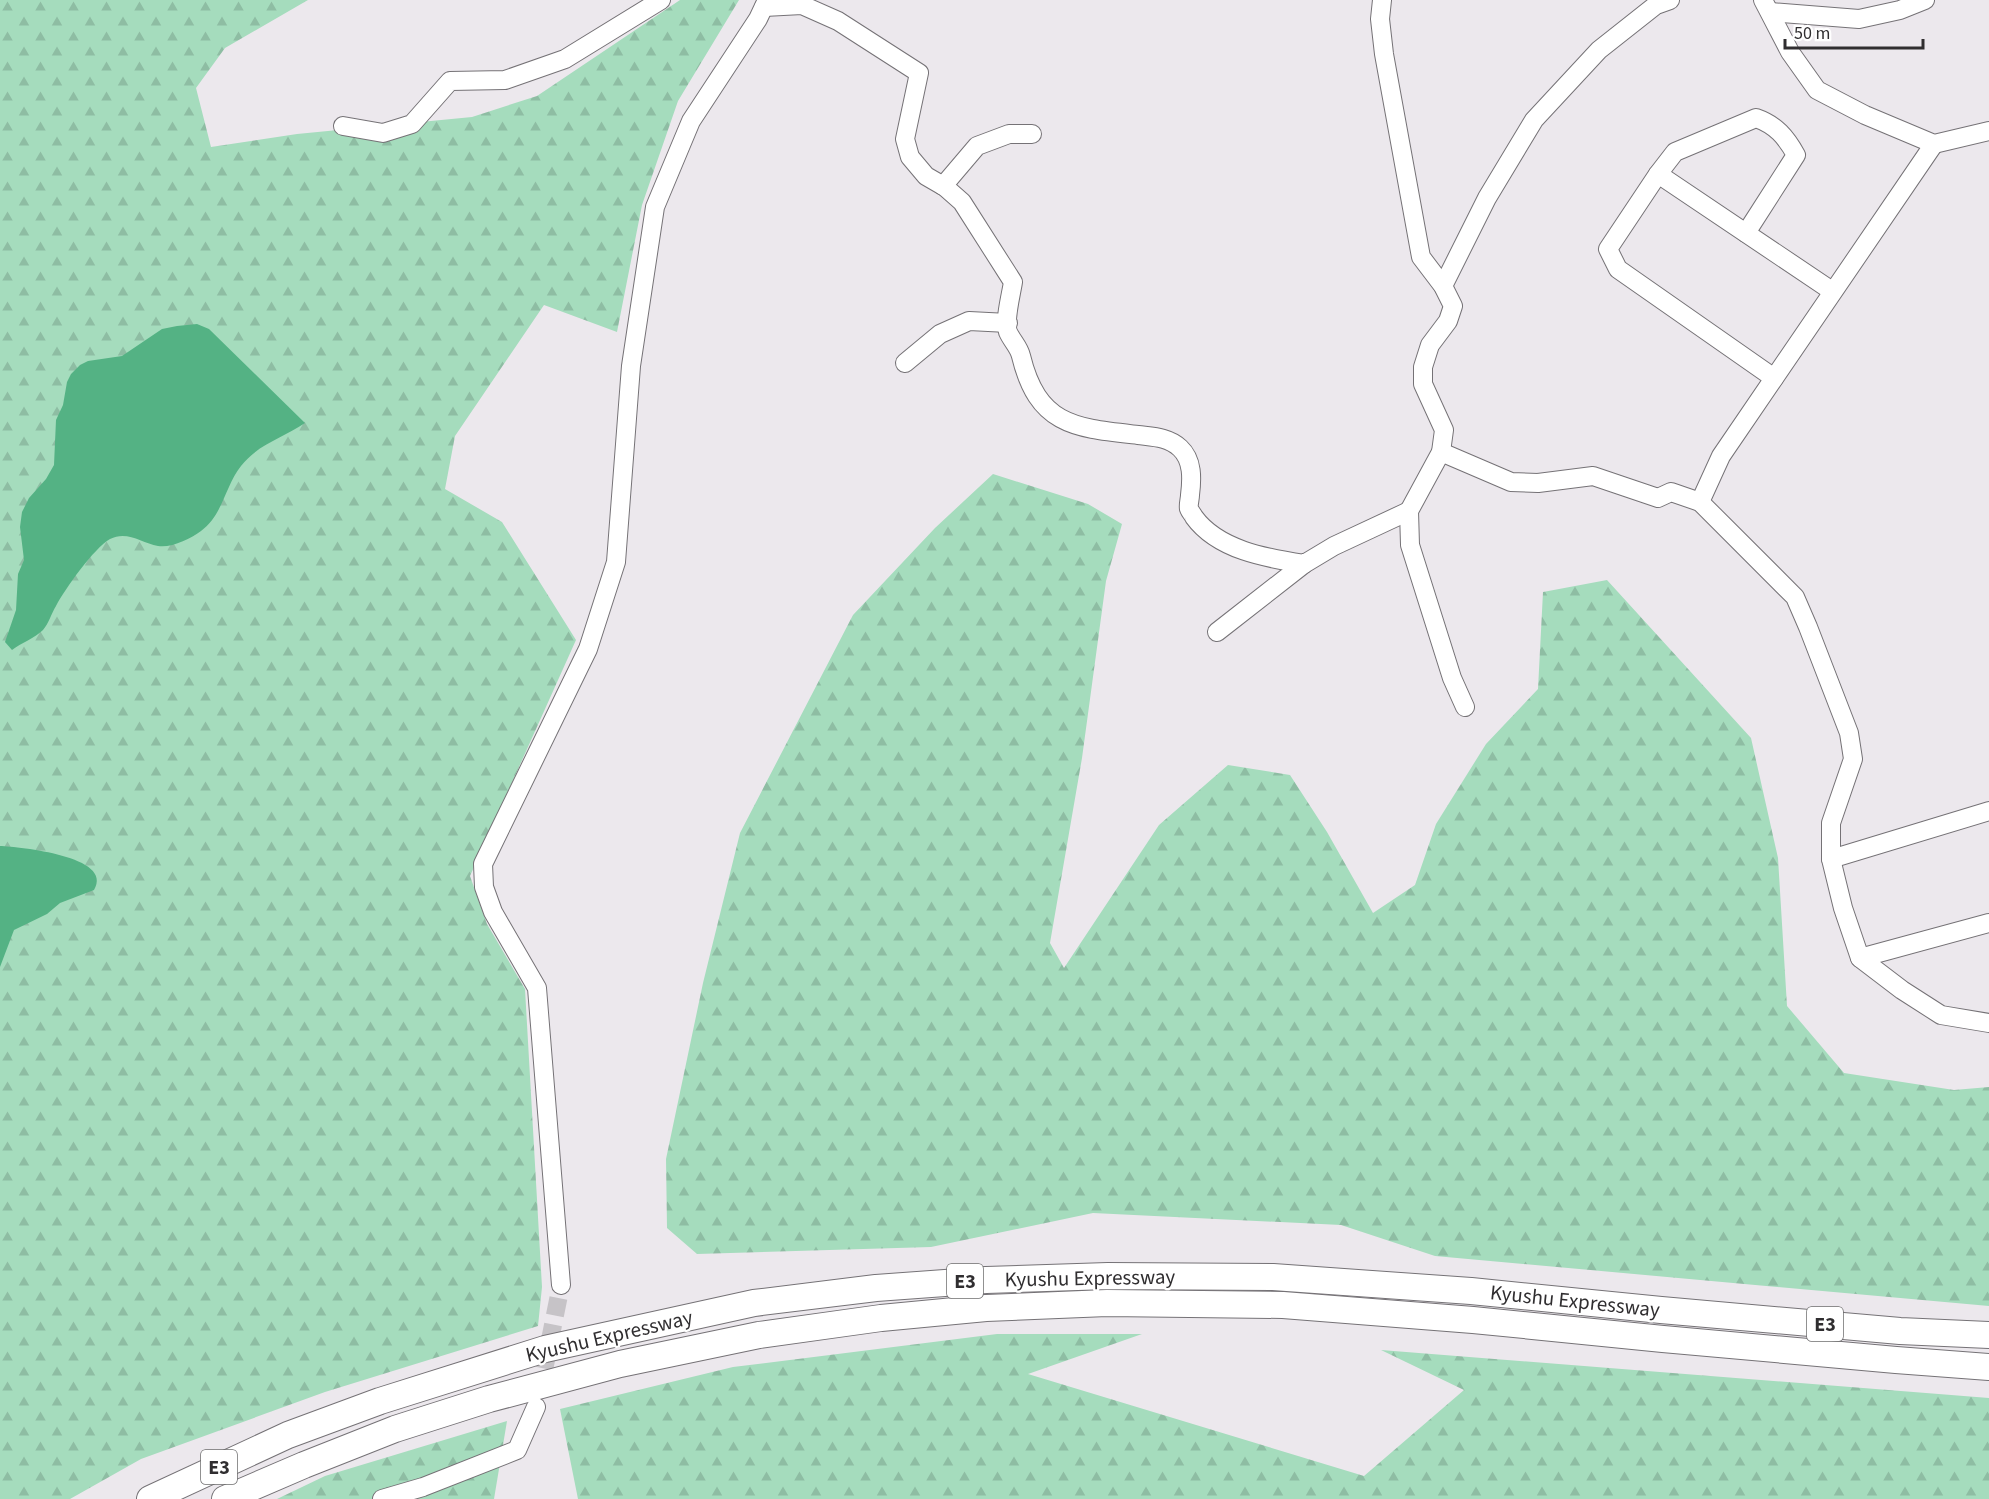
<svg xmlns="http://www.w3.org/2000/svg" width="1989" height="1499" viewBox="0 0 1989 1499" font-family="'Source Sans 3',sans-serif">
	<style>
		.forest { fill: url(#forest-firs) }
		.water { fill: #54b284 }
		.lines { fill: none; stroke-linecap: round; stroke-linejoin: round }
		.minor-tunnel { stroke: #c6c3c7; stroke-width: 18; stroke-dasharray: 18 9; stroke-linecap: butt }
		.minor-casing { stroke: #757276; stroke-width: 20 }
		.highway-casing { stroke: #757276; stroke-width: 28 }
		.minor { stroke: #fff; stroke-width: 18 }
		.highway { stroke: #fff; stroke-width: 26 }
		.labels { text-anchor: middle; stroke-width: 4.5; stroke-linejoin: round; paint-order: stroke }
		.shield { fill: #fff; stroke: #6e6d6e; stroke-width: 1.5 }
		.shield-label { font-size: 20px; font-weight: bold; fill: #302e30 }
		.street-label { font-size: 21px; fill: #302e30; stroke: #fff }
	</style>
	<defs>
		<pattern id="forest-firs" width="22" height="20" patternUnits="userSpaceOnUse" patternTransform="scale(1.5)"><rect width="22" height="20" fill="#a5dcbd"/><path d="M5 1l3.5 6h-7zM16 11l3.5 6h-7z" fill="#8ebda3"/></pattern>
	</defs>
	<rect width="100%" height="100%" fill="#ece8ed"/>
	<g class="forest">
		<polygon points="0,0 308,0 225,48 196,88 211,147 297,134 472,117 537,96 680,0 739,0 678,101 642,205 617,332 544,305 455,436 445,489 502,522 576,640 470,876 487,924 525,989 542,1287 538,1326 325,1392 141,1459 70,1499 0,1499"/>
		<polygon points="993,474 1088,504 1122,524 1106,581 1082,758 1050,943 1064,968 1159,825 1228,765 1290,775 1327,832 1373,913 1415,885 1436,824 1486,744 1538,689 1543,592 1607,580 1751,738 1778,858 1787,1006 1844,1073 1954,1090 1989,1087 1989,1306 1435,1256 1341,1225 1093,1213 931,1247 697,1254 667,1228 666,1159 703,983 740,833 853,615 935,528"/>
		<polygon points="997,1334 1142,1334 1028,1374 1364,1476 1464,1390 1381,1350 1989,1398 1989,1499 578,1499 560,1409 733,1367"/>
		<polygon points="507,1421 494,1499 277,1499 325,1476"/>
	</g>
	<g class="water">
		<path d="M197,324L209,329L305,423C283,438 258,444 241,466C225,486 223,515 201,531C190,539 172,548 158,546C142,543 127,530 110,539C94,548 65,589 56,606C51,614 49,623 43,630C35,638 21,643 12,650L5,642L16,610L18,574L24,560L20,527L22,512L29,498L46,479L54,465L56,420L63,405L67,382L71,374L80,365L88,361L122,356L162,329L177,326Z"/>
		<path d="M0,846C19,847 115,856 94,890L60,903L47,914L14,930L0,967Z"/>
	</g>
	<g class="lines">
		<polyline class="minor-tunnel" points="539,1395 561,1285"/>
		<defs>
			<g id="minor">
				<polyline points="1382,0 1380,19 1384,54 1421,257 1443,286 1453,306 1448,321 1430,345 1423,367 1423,384 1444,430 1441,452 1409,511 1410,545 1452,678 1465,707"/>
				<polyline points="1763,0 1790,52 1817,90 1865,115 1934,144 1989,131"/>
				<path d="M764,7L802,5L838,21L919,73L905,139L910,157L926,176L945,187L962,202L1013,282C1011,295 1004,321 1008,332C1012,341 1019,347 1021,356C1038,426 1075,428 1138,435C1153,437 1168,437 1180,448C1193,460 1192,479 1190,495C1190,499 1188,505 1189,509C1189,510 1194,516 1194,517C1218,550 1266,558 1304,564L1334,546L1409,511"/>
				<polyline points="1770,12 1859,19 1900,10 1925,0"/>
				<polyline points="343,126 383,133 412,124 450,81 505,80 565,59 661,0"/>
				<polyline points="1658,174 1832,291"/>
				<polyline points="943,186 977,146 1009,134 1032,134"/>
				<path d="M1746,233L1796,155C1786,137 1776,125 1756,118L1675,152L1658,174L1608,249L1618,269L1774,378"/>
				<polyline points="1443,286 1487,198 1534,120 1599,50 1656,5 1670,0"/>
				<polyline points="905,363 940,334 969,321 1008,323"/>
				<polyline points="1441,452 1511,482 1538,483 1593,476 1658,498 1671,492 1700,502 1795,597 1808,627 1849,733 1853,759 1831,823 1831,859 1843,908 1860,958 1902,990 1941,1015 1989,1023"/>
				<polyline points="1700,502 1721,456 1934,144"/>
				<polyline points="1217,632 1304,564"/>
				<polyline points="1831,859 1989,811"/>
				<polyline points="1860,958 1989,923"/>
				<polyline points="561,1285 537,988 493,912 484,887 483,864 588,649 616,562 631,366 655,207 691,121 758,19 767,0"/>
				<polyline points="382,1499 423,1487 517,1450 536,1407"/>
			</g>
			<g id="highway">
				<polyline points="150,1499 288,1435 380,1401 545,1349 754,1303 876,1288 986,1280 1108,1276 1273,1277 1471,1291 1661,1310 1900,1331 1989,1335"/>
				<polyline points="225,1499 304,1465 395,1429 489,1399 620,1364 759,1335 881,1318 986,1308 1107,1303 1283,1305 1473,1320 1663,1339 1896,1360 1989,1367"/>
			</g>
		</defs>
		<use href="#minor" class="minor-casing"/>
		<use href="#highway" class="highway-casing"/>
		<use href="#minor" class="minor"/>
		<use href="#highway" class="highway"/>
	</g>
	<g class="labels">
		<g class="shield">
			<rect x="947" y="1264" width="36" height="34" rx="4.5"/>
			<rect x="1807" y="1307" width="36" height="34" rx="4.5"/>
			<rect x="201" y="1450" width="36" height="34" rx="4.5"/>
		</g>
		<g class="shield-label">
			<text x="965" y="1288">E3</text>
			<text x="1825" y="1331">E3</text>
			<text x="219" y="1474">E3</text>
		</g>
		<g class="street-label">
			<text transform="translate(1090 1278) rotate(-1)" y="7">Kyushu Expressway</text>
			<text transform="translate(1575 1301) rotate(6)" y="7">Kyushu Expressway</text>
			<text transform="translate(609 1336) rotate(-13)" y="7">Kyushu Expressway</text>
		</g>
	</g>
	<path d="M1785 39v9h138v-9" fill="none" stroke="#302e30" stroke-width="3"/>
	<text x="1794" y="39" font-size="18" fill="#302e30" stroke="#ffffff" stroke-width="4.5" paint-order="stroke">50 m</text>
</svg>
